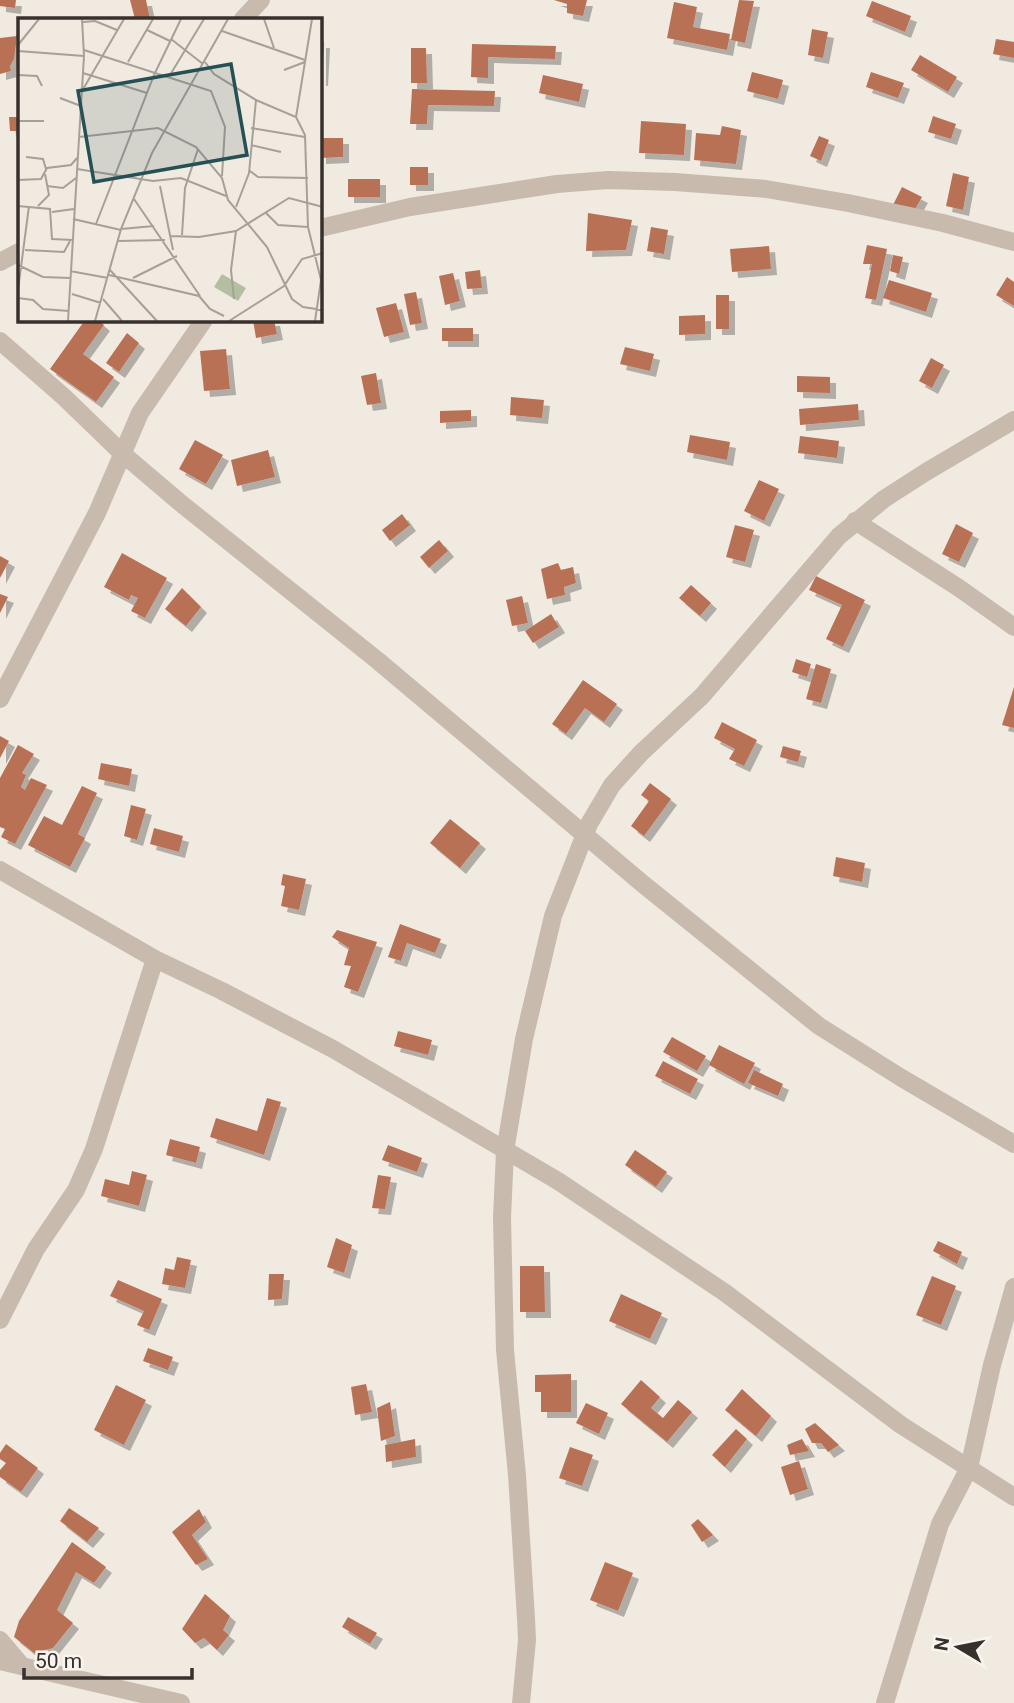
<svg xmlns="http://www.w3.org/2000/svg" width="1014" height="1703" viewBox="0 0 1014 1703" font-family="Roboto,sans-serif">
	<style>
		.building { fill: #b97157; filter: url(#shadow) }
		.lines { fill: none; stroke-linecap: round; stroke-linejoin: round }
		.minor { stroke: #c8bbae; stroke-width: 18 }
		.tertiary { stroke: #c8bbae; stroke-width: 18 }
		.inset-road { fill: none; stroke: #a7a099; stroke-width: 2 }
		.view { fill: #255155; fill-opacity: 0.15; stroke: #255155; stroke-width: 3.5 }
		.inset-edge { fill: none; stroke: #38302c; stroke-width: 3.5 }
	</style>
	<defs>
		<filter id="shadow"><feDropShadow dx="6" dy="6" stdDeviation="0" flood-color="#0004"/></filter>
	</defs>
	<rect width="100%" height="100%" fill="#f1eae1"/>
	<g class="building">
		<polygon points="0,0 16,0 15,8 0,6"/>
		<polygon points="130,0 146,0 150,19 135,19"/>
		<polygon points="554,0 587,0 583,16 567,13 567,4"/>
		<polygon points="739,0 754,1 745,43 731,40"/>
		<polygon points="872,1 911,16 905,32 866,16"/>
		<polygon points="674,2 697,7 693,27 730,34 727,50 667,38"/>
		<polygon points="812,29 828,32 823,58 808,55"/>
		<polygon points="17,36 14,59 10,66 11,71 0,74 0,38"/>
		<polygon points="996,39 1014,42 1014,58 993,54"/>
		<polygon points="320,42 324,42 322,80 320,80"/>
		<polygon points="472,44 556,46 555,59 488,57 488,78 471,77"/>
		<polygon points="411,48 426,48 427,83 411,83"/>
		<polygon points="920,55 957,77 948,92 911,70"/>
		<polygon points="752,72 783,80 778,99 747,91"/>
		<polygon points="871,72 904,83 898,98 866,87"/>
		<polygon points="543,75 583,84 579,102 539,93"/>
		<polygon points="412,89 495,91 494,106 428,105 427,124 410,124"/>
		<polygon points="933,116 956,124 951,139 928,132"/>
		<polygon points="9,117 19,117 19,131 10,131"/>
		<polygon points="641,121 686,124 684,155 639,153"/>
		<polygon points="722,126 741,130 736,164 694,160 696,133 720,135"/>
		<polygon points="819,136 829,140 821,161 810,156"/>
		<polygon points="320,138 343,138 343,157 320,158"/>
		<rect x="410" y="167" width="18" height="18"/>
		<polygon points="953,173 969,177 963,210 946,206"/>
		<rect x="348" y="179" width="32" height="18"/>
		<polygon points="902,187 922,197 911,216 892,207"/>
		<polygon points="588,213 632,220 626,250 586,251"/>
		<polygon points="651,227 668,230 664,254 647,251"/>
		<polygon points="867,245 887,249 876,300 865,298 872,264 863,264"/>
		<polygon points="769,246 771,269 732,272 730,249"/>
		<polygon points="893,255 903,257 899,274 890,271"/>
		<polygon points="480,270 482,288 467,289 465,272"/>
		<polygon points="453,273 460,301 445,305 439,276"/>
		<polygon points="1007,277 1014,282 1014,306 996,295"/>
		<polygon points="889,280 932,293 926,312 883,298"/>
		<polygon points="416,292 422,323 410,325 404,294"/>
		<rect x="716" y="295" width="13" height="34"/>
		<polygon points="396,303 404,332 384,337 376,308"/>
		<polygon points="705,315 705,334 679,335 679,316"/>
		<polygon points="85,320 98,320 104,325 83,354 114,377 96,402 50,369"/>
		<polygon points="253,320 274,320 277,334 256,338"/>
		<rect x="442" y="328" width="31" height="13"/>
		<polygon points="127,333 139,343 119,372 106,363"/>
		<polygon points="625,347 654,354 650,371 620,364"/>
		<polygon points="226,349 230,389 204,391 200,351"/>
		<polygon points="931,358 944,365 932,388 919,381"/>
		<polygon points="376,373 381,403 367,405 361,376"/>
		<polygon points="797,376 830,377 830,393 797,392"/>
		<polygon points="511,397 544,400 542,418 510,415"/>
		<polygon points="858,404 859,420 800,425 799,409"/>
		<polygon points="471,410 471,421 440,423 440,411"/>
		<polygon points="690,435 730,442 727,460 687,452"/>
		<polygon points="800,436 839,441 837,458 798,453"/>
		<polygon points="195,440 223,455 206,484 179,469"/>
		<polygon points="268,450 275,477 237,486 231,460"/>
		<polygon points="759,480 779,489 764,521 744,511"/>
		<polygon points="402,514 410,525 390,541 382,530"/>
		<polygon points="956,524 973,533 959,562 942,554"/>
		<polygon points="735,525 754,530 745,562 726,557"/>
		<polygon points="439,540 448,551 429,568 420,557"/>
		<polygon points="122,553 167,578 145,618 131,611 138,598 131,595 129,600 104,587"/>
		<polygon points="0,556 9,561 0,578"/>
		<polygon points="558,563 561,570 573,567 576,583 564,587 565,595 547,599 541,569"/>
		<polygon points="816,576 865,600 843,647 826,639 842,605 809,590"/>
		<polygon points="691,585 711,603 700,616 679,598"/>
		<polygon points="182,588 201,607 186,626 165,609"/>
		<polygon points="0,594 8,597 0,613"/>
		<polygon points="522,596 528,623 512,626 506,600"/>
		<polygon points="551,614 559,627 533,643 525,631"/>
		<polygon points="796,659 811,664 807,677 792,672"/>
		<polygon points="816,664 831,669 821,703 806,699"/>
		<polygon points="583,680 617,704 604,722 585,708 566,734 552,724"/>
		<polygon points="1014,687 1014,728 1002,725"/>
		<polygon points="722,722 757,740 744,766 729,759 735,749 714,738"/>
		<polygon points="0,736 9,741 0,758"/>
		<polygon points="18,745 34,754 22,773 26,775 21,787 25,790 31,778 47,785 15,844 1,837 5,829 0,827 0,778"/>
		<polygon points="783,746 801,751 798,762 780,757"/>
		<polygon points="101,763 132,769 129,786 98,779"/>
		<polygon points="650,783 671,799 644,836 631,826 649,801 641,795"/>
		<polygon points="82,786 97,793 78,834 85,838 70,867 28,845 44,816 62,825"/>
		<polygon points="131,805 146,809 137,840 124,836"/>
		<polygon points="450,819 480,843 460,868 430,843"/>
		<polygon points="154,828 183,836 179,852 150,844"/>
		<polygon points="836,857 865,863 862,882 833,876"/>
		<polygon points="283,874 306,879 299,910 281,906 285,886 281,885"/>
		<polygon points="400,924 441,939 435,953 407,943 401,961 388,957"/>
		<polygon points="337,930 377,942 358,992 344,987 351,966 344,965 349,948 332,937"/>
		<polygon points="398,1031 432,1040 428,1055 394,1046"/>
		<polygon points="672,1037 706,1056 697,1071 663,1052"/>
		<polygon points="719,1045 755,1063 744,1084 709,1065"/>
		<polygon points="663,1061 698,1079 690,1094 655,1076"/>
		<polygon points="754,1070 783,1084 778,1096 748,1083"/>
		<polygon points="267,1098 281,1102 264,1155 210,1137 216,1118 257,1131"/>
		<polygon points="170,1139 200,1147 196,1163 166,1155"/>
		<polygon points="388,1145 422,1158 417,1172 382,1160"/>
		<polygon points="635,1150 667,1172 656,1187 625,1165"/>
		<polygon points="132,1171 147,1175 139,1206 101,1196 105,1179 129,1185"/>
		<polygon points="378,1175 391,1177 385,1209 372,1208"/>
		<polygon points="336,1238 352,1245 344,1273 327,1267"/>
		<polygon points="938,1241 962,1252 957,1264 933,1251"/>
		<polygon points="177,1257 191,1260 185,1288 162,1284 165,1268 174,1270"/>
		<polygon points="520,1266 544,1266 545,1312 520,1312"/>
		<polygon points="269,1274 284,1274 282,1299 268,1300"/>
		<polygon points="932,1276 956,1286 941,1325 916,1315"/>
		<polygon points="118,1280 162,1299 149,1330 137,1325 144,1311 110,1296"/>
		<polygon points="621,1294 662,1313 650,1339 609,1321"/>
		<polygon points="148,1348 173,1357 168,1370 143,1361"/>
		<polygon points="571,1374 571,1412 541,1412 541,1392 535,1392 535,1375"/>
		<polygon points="641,1380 660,1397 651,1408 663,1418 678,1400 692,1412 667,1442 621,1404"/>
		<polygon points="366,1384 372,1412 355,1415 351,1387"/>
		<polygon points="116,1385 146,1400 124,1445 94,1430"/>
		<polygon points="742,1389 771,1416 756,1436 725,1410"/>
		<polygon points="390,1402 395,1436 381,1441 377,1408"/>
		<polygon points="586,1403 608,1413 599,1434 576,1423"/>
		<polygon points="815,1423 839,1445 828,1452 821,1443 812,1443 805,1429"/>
		<polygon points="736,1429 747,1439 725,1467 712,1455"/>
		<polygon points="415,1439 416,1457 386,1462 385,1445"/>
		<polygon points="802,1439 809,1451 790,1455 787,1445"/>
		<polygon points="6,1444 38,1468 21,1492 0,1477 0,1470 6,1463 0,1459 0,1453"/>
		<polygon points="570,1447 593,1455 582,1486 559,1478"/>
		<polygon points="799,1461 808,1489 790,1495 781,1467"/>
		<polygon points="69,1508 99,1528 87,1542 60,1521"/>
		<polygon points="199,1509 206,1522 192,1535 208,1559 196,1565 172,1532"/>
		<polygon points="698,1519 713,1535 702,1542 691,1525"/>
		<polygon points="72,1542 106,1567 94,1583 76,1572 57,1610 73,1623 53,1648 34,1653 14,1637 19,1621"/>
		<polygon points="605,1562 633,1573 618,1611 590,1600"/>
		<polygon points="205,1594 230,1616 223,1630 229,1635 217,1650 204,1638 195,1643 182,1629"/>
		<polygon points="348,1617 377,1633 370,1644 342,1627"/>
	</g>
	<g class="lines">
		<g class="minor">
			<polyline points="243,19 261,0"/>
			<polyline points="320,228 410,207 557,184 608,180 675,182 766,189 848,203 943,223 1014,242"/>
			<polyline points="0,262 19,252"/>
			<polyline points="855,521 959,588 1014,627"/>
			<polyline points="0,699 97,513 140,413 204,320"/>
			<polyline points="0,870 155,959 222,991 333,1049 558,1181 724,1292 901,1425 1014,1497"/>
			<polyline points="0,1320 36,1249 76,1190 94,1149 155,959"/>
			<polyline points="0,1640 22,1666"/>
			<polyline points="521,1703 527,1640 526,1618 517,1475 505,1350 502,1218 505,1151 524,1039 553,916 589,824 612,785 641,753 702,696 839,536 884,499 926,472 1014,420"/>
			<polyline points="885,1703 940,1524 969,1468 992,1365 1014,1287"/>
		</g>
		<g class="tertiary">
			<polyline points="0,341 64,397 124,455 183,505 377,660 643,884 819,1026 900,1077 1014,1144"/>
			<polyline points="0,1661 181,1703"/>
		</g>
	</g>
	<g transform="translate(18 18)">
		<rect width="304" height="304" fill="#f1eae1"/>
		<path d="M204,256L228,270L220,283L196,269Z" fill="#b4bfa2"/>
		<path class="inset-road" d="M246,1L256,30M65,4L77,3L99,12M129,12L152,23M204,13L287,42M153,21L185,46M0,27L21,1M66,32L193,73L207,109L204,158M0,33L66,38M110,44L135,1M187,44L196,56L238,82L278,99L287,117L290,209L303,262L297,303M266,52L287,44M65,55L129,75M0,57L19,58L24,68M152,57L186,1M64,73L106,1M42,80L63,88M278,99L294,1M0,103H26M233,110L287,119M61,119L140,110L178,129L204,160L210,182L249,229L274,281L285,289L305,292M233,127L263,134M8,139L25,141L28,151M59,151L135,163L163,160L208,178M232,153L240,159L290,160M0,162L23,161L29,150L53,147L59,140M29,168L45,170L58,160M142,168L155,232M116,181L182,278M0,188L32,191L34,221L55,222M20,188L31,177L27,156M218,189L231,155L238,82M34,194L56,191M248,195L260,207L290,209M55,201L103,212M78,206L136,57L163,1M103,211L136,208M164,217L167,170L180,131M152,218L181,219L218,213L271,180L305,189M100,223L147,222M7,232L46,234L52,223M0,247L25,259L52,260M92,252L139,303M52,253L90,260M91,257L181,278L192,291L206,298M115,260L159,238M0,272L11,188M54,276L83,285M0,280L15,282L25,291L51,293M85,281L104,303M216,281L213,252L218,213M50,303L66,38L64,1M77,303L103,211L134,135L210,1M211,303L266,268L284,241L305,235"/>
		<path class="view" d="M213,46L229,137L76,164L60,73Z"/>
		<rect width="304" height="304" class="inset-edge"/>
	</g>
	<g transform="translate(958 1647) rotate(280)" stroke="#f9f4ed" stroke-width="5" paint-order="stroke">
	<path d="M0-5L12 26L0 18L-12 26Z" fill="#38302c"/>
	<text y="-10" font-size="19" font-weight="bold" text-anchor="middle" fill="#38302c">N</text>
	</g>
	<path d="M24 1668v10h168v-10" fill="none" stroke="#38302c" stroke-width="3.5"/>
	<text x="35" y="1668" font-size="21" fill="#38302c" stroke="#f9f4ed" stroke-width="5" paint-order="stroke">50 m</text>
</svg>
